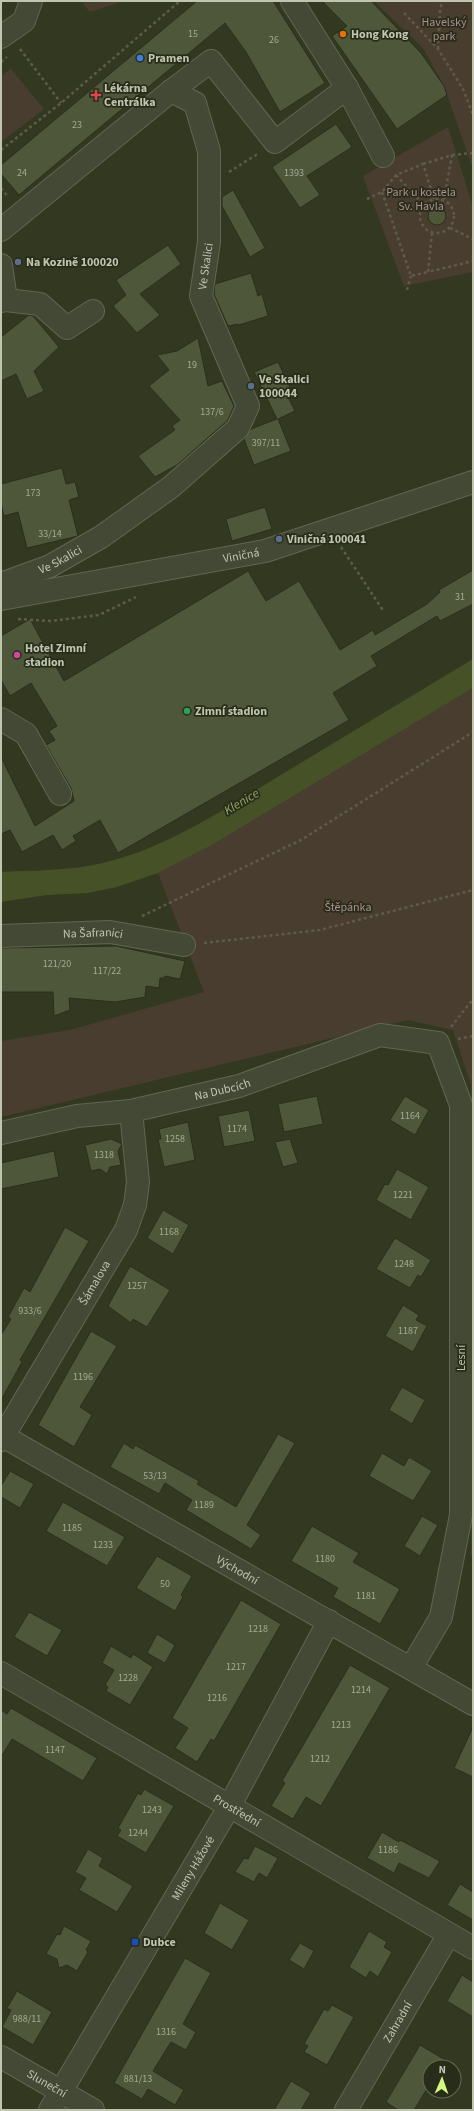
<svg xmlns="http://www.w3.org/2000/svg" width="474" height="2111" viewBox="0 0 474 2111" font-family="'Source Sans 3',sans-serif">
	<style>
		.green { fill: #493d2f }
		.water { fill: #465128 }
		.building { fill: #4f573a; stroke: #2a2f1c }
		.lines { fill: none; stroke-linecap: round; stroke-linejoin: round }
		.minor-casing { stroke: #616752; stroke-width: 24 }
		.path { stroke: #5f5b49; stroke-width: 2.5; stroke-dasharray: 3 3; stroke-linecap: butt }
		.minor { stroke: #434934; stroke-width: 22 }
		.food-dot { fill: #e8710a; stroke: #282d1a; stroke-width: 1.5 }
		.shop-dot { fill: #3f7fe0; stroke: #282d1a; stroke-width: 1.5 }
		.health-dot { fill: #e0444e; stroke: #282d1a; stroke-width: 1.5 }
		.service-dot { fill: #5c6f8a; stroke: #282d1a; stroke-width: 1.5 }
		.hotel-dot { fill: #d1479c; stroke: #282d1a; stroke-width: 1.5 }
		.leisure-dot { fill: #2e9e5b; stroke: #282d1a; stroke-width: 1.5 }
		.transit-dot { fill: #1a4fb4; stroke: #282d1a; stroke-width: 1.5 }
		.labels { text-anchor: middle; stroke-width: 3.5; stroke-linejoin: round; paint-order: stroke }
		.number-label { font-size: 10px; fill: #a3aa92 }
		.park-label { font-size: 12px; fill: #b08c90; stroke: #282d1a }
		.poi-label { font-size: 12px; font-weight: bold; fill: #bfc5af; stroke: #282d1a; text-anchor: start }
		.street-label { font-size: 12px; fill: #bfc5af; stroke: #282d1a }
		.water-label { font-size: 13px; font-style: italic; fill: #96a567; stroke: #282d1a }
	</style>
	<rect width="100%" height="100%" fill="#333821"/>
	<g class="green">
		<polygon points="87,1 124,1 90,12 83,4"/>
		<polygon points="376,1 473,1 473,169 444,86 423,48 375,2"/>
		<polygon points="11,69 44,109 1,142 1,76"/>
		<polygon points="448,127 473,207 473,272 404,286 363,176"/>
		<polygon points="473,688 473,1555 471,1555 471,1085 453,1030 408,1020 1,1117 1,1041 70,1030 204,992 158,873 212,845"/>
	</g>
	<path class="water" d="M473,659V688L212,845L158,873L117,887L88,893L47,895L1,902V872C35,870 70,871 103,863C167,848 223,810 279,776C344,737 408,698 473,659Z"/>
	<g class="building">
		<polygon points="197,1 273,1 325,83 280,112 246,52 225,23 19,195 1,174 1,165"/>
		<polygon points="322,1 371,1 421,53 444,86 447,95 397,129 332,36 347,26"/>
		<polygon points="336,124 352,147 307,176 320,195 300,208 272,167"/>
		<polygon points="233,190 265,248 250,257 222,206 222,197"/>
		<circle cx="437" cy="216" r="9"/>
		<polygon points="168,245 181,264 140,294 160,315 137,333 113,306 126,295 116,280"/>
		<polygon points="251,273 258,296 262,294 268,316 239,325 238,324 228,326 214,294 215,284"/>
		<polygon points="29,315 33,316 59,347 34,371 44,391 27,399 16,374 1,381 1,337"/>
		<polygon points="198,338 208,386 222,381 234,406 228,420 177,465 155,477 138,456 175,430 172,426 180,420 149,386 169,370 157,355 177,351"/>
		<polygon points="278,362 292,392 287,395 295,411 278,419 291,451 254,465 244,439 251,429 277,419 254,372"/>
		<polygon points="62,468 66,484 75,482 79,497 69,500 78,536 27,548 18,512 4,516 1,503 1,484"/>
		<polygon points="265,507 272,529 232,541 226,519"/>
		<polygon points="473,570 473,604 440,621 437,616 371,656 377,666 333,693 349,720 118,853 100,820 73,836 76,841 62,850 53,835 22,852 10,830 1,834 1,757 35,826 74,801 71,788 46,745 55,740 49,731 57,726 31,683 10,696 1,680 1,636 30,619 64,681 248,571 266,601 299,581 340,650 373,630 375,635 427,604 440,592 439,590"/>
		<polygon points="116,946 185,961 180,979 165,976 164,978 160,978 159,988 146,986 145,997 115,1002 69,998 70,1010 54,1016 53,992 1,992 1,948"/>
		<polygon points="317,1096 323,1124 284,1132 278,1104"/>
		<polygon points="405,1096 429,1110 415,1135 390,1120"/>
		<polygon points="249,1110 255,1141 224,1147 218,1116"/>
		<polygon points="188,1122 195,1160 164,1167 158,1139 161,1139 159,1129"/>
		<polygon points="111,1139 122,1144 118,1151 121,1165 110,1167 107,1174 100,1169 91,1171 85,1145"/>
		<polygon points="290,1139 298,1163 283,1167 275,1142"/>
		<polygon points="54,1151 59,1177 1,1189 1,1163"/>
		<polygon points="397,1169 429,1187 411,1220 376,1200 385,1184 388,1185"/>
		<polygon points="163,1210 189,1225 173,1254 147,1238"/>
		<polygon points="65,1227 89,1241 20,1360 22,1362 1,1400 1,1335 11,1319 8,1317 24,1288 30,1292"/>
		<polygon points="395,1238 431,1260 421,1277 418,1275 410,1288 376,1269"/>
		<polygon points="130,1266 170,1290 147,1327 133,1319 131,1323 108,1306"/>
		<polygon points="403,1305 419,1315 416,1320 427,1326 413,1352 385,1336"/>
		<polygon points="91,1331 117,1346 80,1407 92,1415 74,1447 38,1425"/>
		<polygon points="402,1387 425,1400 412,1424 389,1410"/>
		<polygon points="278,1434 295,1443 247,1525 261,1535 251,1549 186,1510 192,1500 165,1483 159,1494 110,1467 124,1443 133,1449 135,1445 199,1481 197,1484 236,1507"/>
		<polygon points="382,1453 404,1466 409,1457 432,1471 413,1501 369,1476"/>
		<polygon points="10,1471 34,1484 20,1508 1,1497 1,1486"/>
		<polygon points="63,1502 125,1537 107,1566 46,1531"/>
		<polygon points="422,1516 438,1525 420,1556 404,1546"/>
		<polygon points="312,1526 359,1553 353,1562 400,1589 380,1624 333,1597 338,1588 291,1561"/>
		<polygon points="157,1556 192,1576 181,1595 183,1597 175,1611 136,1588"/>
		<polygon points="241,1600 281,1624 214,1741 211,1739 197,1762 175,1748 188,1728 172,1718"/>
		<polygon points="29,1612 62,1630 47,1656 14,1637"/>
		<polygon points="157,1634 175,1645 165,1663 147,1653"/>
		<polygon points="111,1646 131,1658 133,1654 153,1667 130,1705 106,1691 108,1687 105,1685 114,1670 102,1663"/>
		<polygon points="350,1665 390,1688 321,1806 306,1797 293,1819 271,1806 285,1783 282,1781"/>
		<polygon points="11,1708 97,1758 83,1781 12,1739 1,1757 1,1710 7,1714"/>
		<polygon points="473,1727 473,1777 454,1768"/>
		<polygon points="144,1789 174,1806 146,1853 117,1836 121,1830 118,1828 138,1793 141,1795"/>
		<polygon points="382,1832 399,1842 400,1840 440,1861 429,1878 399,1863 394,1873 367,1858"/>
		<polygon points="255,1846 278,1858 267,1878 259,1873 254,1882 235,1872 244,1858 248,1859"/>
		<polygon points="88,1849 103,1858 99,1866 133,1886 117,1912 79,1890 86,1878 75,1872"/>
		<polygon points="460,1884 473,1892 473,1920 447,1905"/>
		<polygon points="220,1903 249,1920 232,1950 204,1933"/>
		<polygon points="64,1926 91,1941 86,1950 88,1952 77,1971 67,1965 59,1968 57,1959 46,1954 57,1934 60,1935"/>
		<polygon points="369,1931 387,1942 384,1947 392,1952 378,1977 370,1971 366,1978 349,1967"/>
		<polygon points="300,1943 314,1951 304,1969 289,1960"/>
		<polygon points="185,1958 211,1973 183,2024 196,2032 186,2050 171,2042 153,2071 184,2090 175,2105 148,2089 142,2099 114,2083"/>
		<polygon points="462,1975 473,1982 473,2017 447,2001"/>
		<polygon points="17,1991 52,2012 33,2045 2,2027 11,2010 7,2008"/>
		<polygon points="332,2005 354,2017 327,2065 304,2052 308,2046 304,2044 324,2009 328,2011"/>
		<polygon points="420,2045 457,2067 430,2067 430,2084 414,2110 398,2110 386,2102"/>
		<polygon points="291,2081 311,2093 301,2110 274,2110"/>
	</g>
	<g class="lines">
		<defs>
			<g id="minor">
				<polyline points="1,37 24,21 31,1"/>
				<polyline points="347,88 383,156"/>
				<polyline points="1,230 171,91 211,61 275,142 347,88 292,1"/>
				<polyline points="1,265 6,300 1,301"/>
				<polyline points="6,300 40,304 67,328 93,311"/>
				<path id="s1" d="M1,584L50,566L101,537L171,487L238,428L248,406L201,296L209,242V151L195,103L171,91"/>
				<path id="s2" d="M1,599L265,551L473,482"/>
				<polyline points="1,719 26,734 60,794"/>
				<path id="s3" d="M1,936L110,932L184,945"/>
				<path id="s4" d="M1,1133L77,1116L131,1111L239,1086L380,1035L438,1043L461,1105V1515L441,1617L411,1668"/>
				<path id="s5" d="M1,1435L473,1704"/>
				<path id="s6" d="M1,1440L126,1230L135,1205L138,1182L131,1111"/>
				<path id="s7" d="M1,1673L473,1948"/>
				<path id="s8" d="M1,2057L93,2110"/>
				<path id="s9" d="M50,2110L229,1807L329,1621"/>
				<path id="s10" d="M346,2110L449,1934"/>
			</g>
		</defs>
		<use href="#minor" class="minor-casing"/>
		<g class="path">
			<polyline points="404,13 438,49 463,89 473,115"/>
			<polyline points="20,49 61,103"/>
			<polyline points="438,49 440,12 442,1"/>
			<polyline points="1,62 7,57"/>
			<polyline points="1,150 61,103 180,1"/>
			<polyline points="452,155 473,153"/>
			<polyline points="423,164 452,155 444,200"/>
			<polyline points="229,172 259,153"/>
			<polyline points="396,175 424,205"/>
			<polyline points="1,188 8,197"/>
			<polyline points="382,192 411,276 428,272"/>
			<circle cx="437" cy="216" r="17"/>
			<polyline points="367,199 382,192 396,175 423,164 434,199"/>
			<polyline points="450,228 473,239"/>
			<polyline points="432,233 428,272 473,261"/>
			<polyline points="407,290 411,276"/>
			<polyline points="341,547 384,612"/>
			<polyline points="18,619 50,621 99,615 136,597"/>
			<polyline points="142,916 301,840 473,732"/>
			<polyline points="204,943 320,930 473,890"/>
			<polyline points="451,1027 473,999"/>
			<polyline points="458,1039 473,1036"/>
		</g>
		<use href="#minor" class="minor"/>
	</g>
	<circle class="food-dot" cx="343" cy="34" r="4"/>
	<circle class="shop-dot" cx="140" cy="58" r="4"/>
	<path class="health-dot" d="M94 89h4v4h4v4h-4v4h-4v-4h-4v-4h4z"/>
	<g class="service-dot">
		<circle cx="18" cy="262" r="4"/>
		<circle cx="251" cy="386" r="4"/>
		<circle cx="279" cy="539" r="4"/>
	</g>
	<circle class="hotel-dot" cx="17" cy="655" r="4"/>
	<circle class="leisure-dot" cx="187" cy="711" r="4"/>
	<rect class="transit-dot" x="131" y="1938" width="8" height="8" rx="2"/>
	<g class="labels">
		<g class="number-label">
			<text x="193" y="37">15</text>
			<text x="274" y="43">26</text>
			<text x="77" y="128">23</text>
			<text x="22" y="176">24</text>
			<text x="294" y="176">1393</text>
			<text x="192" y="368">19</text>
			<text x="212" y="415">137/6</text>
			<text x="266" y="446">397/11</text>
			<text x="33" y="496">173</text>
			<text x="50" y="537">33/14</text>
			<text x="460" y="600">31</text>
			<text x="57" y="967">121/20</text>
			<text x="107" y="974">117/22</text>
			<text x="410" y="1119">1164</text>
			<text x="237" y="1132">1174</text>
			<text x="175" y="1142">1258</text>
			<text x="104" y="1158">1318</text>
			<text x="403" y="1198">1221</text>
			<text x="169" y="1235">1168</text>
			<text x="404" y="1267">1248</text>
			<text x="137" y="1289">1257</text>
			<text x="30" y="1314">933/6</text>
			<text x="408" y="1334">1187</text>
			<text x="83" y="1380">1196</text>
			<text x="155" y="1479">53/13</text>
			<text x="204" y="1508">1189</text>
			<text x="72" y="1531">1185</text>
			<text x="103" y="1548">1233</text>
			<text x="325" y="1562">1180</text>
			<text x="165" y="1587">50</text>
			<text x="366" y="1599">1181</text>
			<text x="258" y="1632">1218</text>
			<text x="236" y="1670">1217</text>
			<text x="128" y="1681">1228</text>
			<text x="361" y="1693">1214</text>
			<text x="217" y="1701">1216</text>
			<text x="341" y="1728">1213</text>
			<text x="55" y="1753">1147</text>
			<text x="320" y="1762">1212</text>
			<text x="152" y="1813">1243</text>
			<text x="138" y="1836">1244</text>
			<text x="388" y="1853">1186</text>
			<text x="27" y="2022">988/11</text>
			<text x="166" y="2035">1316</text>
			<text x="138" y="2082">881/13</text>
		</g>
		<g class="park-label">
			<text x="444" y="26">Havelský<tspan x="444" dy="14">park</tspan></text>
			<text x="421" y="196">Park u kostela<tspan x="421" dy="14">Sv. Havla</tspan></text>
			<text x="348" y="911">Štěpánka</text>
		</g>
		<g class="poi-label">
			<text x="351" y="38">Hong Kong</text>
			<text x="148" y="62">Pramen</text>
			<text x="104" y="92">Lékárna<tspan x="104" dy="14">Centrálka</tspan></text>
			<text x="26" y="266">Na Kozině 100020</text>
			<text x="259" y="383">Ve Skalici<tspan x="259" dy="14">100044</tspan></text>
			<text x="287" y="543">Viničná 100041</text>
			<text x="25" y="652">Hotel Zimní<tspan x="25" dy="14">stadion</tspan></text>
			<text x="195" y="715">Zimní stadion</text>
			<text x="143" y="1946">Dubce</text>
		</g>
		<g class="street-label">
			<text dy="4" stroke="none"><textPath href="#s1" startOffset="460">Ve Skalici</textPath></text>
			<text dy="4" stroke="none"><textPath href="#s2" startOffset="244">Viničná</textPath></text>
			<text dy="4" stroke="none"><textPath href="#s1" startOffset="64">Ve Skalici</textPath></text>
			<text dy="4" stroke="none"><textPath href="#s3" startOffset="92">Na Šafranici</textPath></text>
			<text dy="4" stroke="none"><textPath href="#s4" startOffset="226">Na Dubcích</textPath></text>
			<text dy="4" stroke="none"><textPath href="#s6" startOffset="183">Šámalova</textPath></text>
			<text transform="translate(461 1358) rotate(-90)" y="4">Lesní</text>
			<text dy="4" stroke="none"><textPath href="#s5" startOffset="272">Východní</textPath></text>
			<text dy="4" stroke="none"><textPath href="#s7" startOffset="273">Prostřední</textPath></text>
			<text dy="4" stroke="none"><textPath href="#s9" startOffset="281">Mileny Hážové</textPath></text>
			<text dy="4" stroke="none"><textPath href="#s10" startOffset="102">Zahradní</textPath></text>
			<text dy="4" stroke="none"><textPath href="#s8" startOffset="53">Sluneční</textPath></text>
		</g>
		<g class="water-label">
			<text transform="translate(241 801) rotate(-31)" y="5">Klenice</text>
		</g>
	</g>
	<rect width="474" height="2111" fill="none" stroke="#bfc5af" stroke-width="4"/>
	<g transform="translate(442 2079) rotate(2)"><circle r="19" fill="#282d1a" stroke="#646a56"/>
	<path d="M0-3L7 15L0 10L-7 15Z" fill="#d5f881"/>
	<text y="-6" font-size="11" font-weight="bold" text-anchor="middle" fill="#bfc5af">N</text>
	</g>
</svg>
